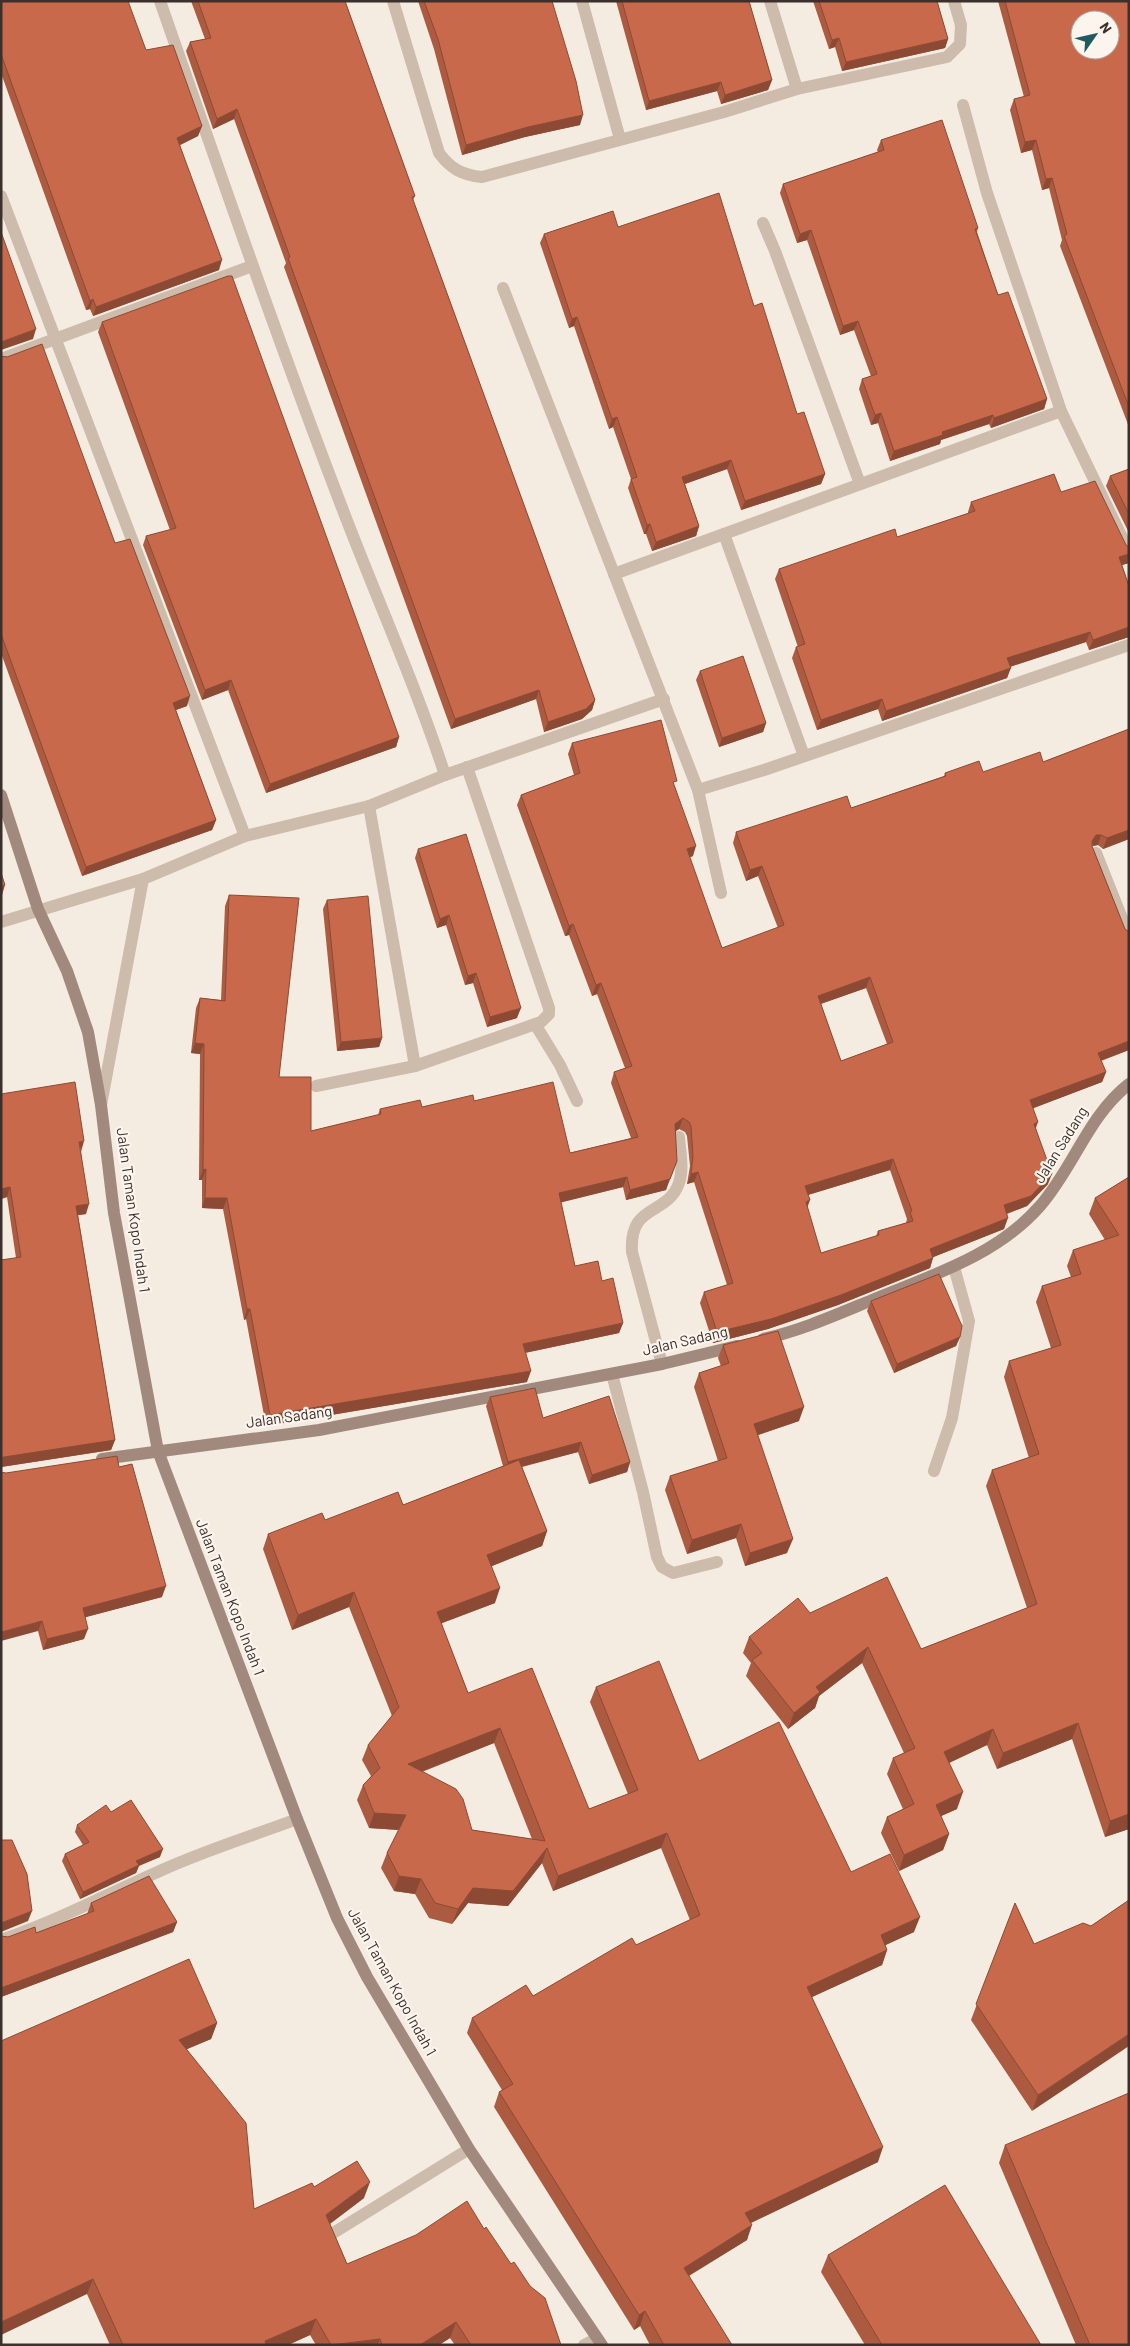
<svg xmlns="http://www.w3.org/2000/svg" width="1130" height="2346" viewBox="0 0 1130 2346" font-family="Barlow,sans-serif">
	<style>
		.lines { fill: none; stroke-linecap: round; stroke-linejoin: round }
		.street { stroke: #cdbbac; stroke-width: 12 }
		.secondary { stroke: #a18a7d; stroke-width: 12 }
		.wall { fill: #ac5a40; fill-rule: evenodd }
		.shaded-wall { fill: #8c4a34 }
		.building { fill: #c8694b; stroke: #8c4a34; fill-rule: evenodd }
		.labels { text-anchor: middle; stroke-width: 4.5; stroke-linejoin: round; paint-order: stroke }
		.street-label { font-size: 15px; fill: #3b302b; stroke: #fbf5ee }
	</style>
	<rect width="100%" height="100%" fill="#f4ebe1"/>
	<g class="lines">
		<g class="street">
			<path d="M160,1C219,170 277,338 341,505C375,595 415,683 445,775"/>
			<path d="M393,1L439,153C451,169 462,175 482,177L724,112L797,89L947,57L960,44L961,25L954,1"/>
			<polyline points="582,1 620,139"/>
			<polyline points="770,1 797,89"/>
			<polyline points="963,105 987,193 1061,411 1129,552"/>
			<polyline points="1,196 245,836"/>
			<polyline points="763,223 775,251 860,484"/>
			<polyline points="503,288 698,790 721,893"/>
			<polyline points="1,359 252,266"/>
			<polyline points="724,534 804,756"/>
			<polyline points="614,574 1061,411"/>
			<polyline points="698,790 764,770 1129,645"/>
			<polyline points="369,806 415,1066"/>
			<polyline points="1096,853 1129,936"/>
			<polyline points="1,922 143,879 245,836 369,806 445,775 664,699"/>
			<polyline points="535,1024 560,1065 577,1101"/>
			<polyline points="316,1086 415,1066 541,1022 549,1014 549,1008 467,767"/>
			<polyline points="101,1105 143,879"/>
			<path d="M662,1364L632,1252C629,1202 667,1217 679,1183C684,1169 680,1152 679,1137"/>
			<polyline points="612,1374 643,1492 657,1557 662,1567 673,1573 717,1562"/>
			<polyline points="934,1471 952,1418 969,1321 954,1267"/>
			<path d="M1,1940C57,1921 108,1894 162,1870C206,1850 252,1836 297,1819"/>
			<polyline points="330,2235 469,2149"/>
			<polyline points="584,2345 596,2339"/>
		</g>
		<g class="secondary">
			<polyline points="1,795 38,909 67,971 88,1032 101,1105 114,1213 158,1451 297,1819 337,1918 367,1977 469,2149 602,2345"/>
			<path d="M763,1339C803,1330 840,1313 877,1298C936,1274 998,1254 1040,1206C1074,1167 1088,1116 1129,1084"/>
			<polyline points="102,1459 319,1430 662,1364 737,1346"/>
		</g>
	</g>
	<g class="wall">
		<polygon points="1,1 146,50 202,126 198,136 180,145 219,270 93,316 90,309 86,310 1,73"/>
		<polygon points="191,1 345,1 415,196 413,200 595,700 592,710 582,719 544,732 536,699 451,729 284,267 286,263 234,119 213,129 186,51 190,42 205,39"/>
		<polygon points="418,1 552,1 580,125 525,137 462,155 434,49"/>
		<polygon points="616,1 749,1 772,80 768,90 721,104 717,91 646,110"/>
		<polygon points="813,1 937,1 948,39 945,48 842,71 835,47 829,49"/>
		<polygon points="998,1 1129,1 1129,427 1060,246 1062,240 1049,188 1042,190 1032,150 1021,153 1010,110 1014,99 1024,97"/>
		<polygon points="881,140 978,228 977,232 998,295 1047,399 1044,409 991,428 989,424 941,440 940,444 890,461 878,423 871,425 859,389 862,379 871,376 854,330 840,335 807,240 797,243 780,193 783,184 878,152 877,150"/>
		<polygon points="618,227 754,306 797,414 825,474 821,484 741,510 727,469 685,484 699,526 696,536 652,551 646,534 644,534 628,488 631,479 613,427 609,429 574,326 569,328 540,243 544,234"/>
		<polygon points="102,322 399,737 396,747 266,793 228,690 202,700 143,545 146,536 170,530 98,332"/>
		<polygon points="1,356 7,357 115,543 187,706 176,710 216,820 212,830 82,876 1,653"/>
		<polygon points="1129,469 1129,533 1106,486 1110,476"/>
		<polygon points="1061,492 1126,545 1129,563 1122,565 1129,586 1129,637 1089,650 1086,642 1010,667 1007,678 882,721 878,709 817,730 792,658 796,647 798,647 775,579 779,569 897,537 968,514 968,512 971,502"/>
		<polygon points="700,671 766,723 763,732 719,747 696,680"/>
		<path d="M1129,729V839L1103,849L1098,845L1092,846L1125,929L1129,932V1050L1101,1061L1106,1072L1102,1082L1033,1108L1036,1129L1048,1184L1027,1206L1007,1214L1004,1229L933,1257L930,1268L838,1305L768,1329L713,1343L700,1303L704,1292L727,1285L694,1182L687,1184L690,1166L687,1136L685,1132L679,1129L676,1131L666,1190L626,1200L623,1187L561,1202L575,1266L602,1281L623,1323L619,1333L525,1353L527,1382L266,1426L246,1319L244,1320L223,1209L202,1208V1180H199L200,1054L191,1053L196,1008L200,998L221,1000L225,906L229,895L279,1077L311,1131L378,1115L380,1109L422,1107L474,1101L570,1153L631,1138L611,1083L614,1072L625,1068L597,994L592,996L569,935L565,936L517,805L521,795L574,775L568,754L572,743L675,787L693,856L689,857L722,948L778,928L758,876L746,881L733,843L736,832L851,808L944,776L945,773L983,772L1043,762ZM866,988L887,1044L841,1061L821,1004ZM890,1170L907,1219L906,1223L878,1231L876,1236L821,1253L807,1207L808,1195Z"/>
		<polygon points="418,849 517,1018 487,1027 473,983 465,985 446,925 437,928 415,858"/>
		<polygon points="327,900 382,1038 379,1047 337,1051 323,909"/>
		<polygon points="1,1094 81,1152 86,1214 78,1215 115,1440 111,1450 1,1467 1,1260 16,1258 7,1197 1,1199"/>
		<polygon points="1129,1177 1129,1829 1105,1837 1072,1739 997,1769 987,1745 949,1763 957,1809 941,1816 949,1834 943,1850 899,1871 881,1833 887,1817 903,1809 887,1774 893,1758 904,1753 862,1663 819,1696 815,1708 788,1729 746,1676 751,1663 743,1653 749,1637 810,1613 921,1649 1027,1608 986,1486 992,1470 1029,1458 1004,1377 1009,1361 1051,1348 1036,1302 1042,1286 1071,1277 1067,1266 1073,1250 1105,1240 1089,1214 1095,1198"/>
		<polygon points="871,1301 960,1337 956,1346 894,1373 867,1311"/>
		<polygon points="723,1345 799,1421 758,1435 787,1553 745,1566 736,1538 687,1554 665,1490 670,1476 718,1461 694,1387 699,1373 721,1366 718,1358"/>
		<path d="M490,1397L543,1418L630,1462L627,1472L589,1484L578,1452L522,1467L547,1531L542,1546L492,1566L495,1603L441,1623L468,1693L589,1809L628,1794L590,1702L596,1687L699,1761L851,1872L914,1932L885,1945L887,1950L882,1965L812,1997L878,2162L751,2223L747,2240L689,2276L732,2345H650L640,2326L634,2330L494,2107L499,2092L502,2090L467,2033L472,2018L533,1996L636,1945L690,1920L661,1848L553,1891L542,1863L508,1906L468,1903L452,1924L429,1918L415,1894L394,1891L381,1868L387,1853L399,1830L369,1828L357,1800L363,1785L371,1776L362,1760L368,1745L392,1716L349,1607L292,1630L263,1549L268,1534L325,1520L403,1505L503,1466L486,1406ZM494,1743L532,1839L472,1830L422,1772Z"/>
		<polygon points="119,1467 162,1597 85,1617 84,1639 43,1650 38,1631 6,1473"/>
		<polygon points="111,1812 160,1857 139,1865 136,1873 80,1899 62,1861 65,1854 83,1845 75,1832 77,1825"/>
		<polygon points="1129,1900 1032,2111 971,2020 1015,1903 1034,1944 1091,1926"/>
		<polygon points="91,1903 177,1922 173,1932 1,1997 1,1936 8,1937 36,1933 87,1914"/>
		<polygon points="217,2023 211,2039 187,2049 254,2209 314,2187 364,2198 330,2224 347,2264 484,2229 561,2345 455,2345 450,2338 439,2345 316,2345 310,2335 288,2345 110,2345 87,2294 1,2041"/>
		<polygon points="1005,2145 1129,2345 1076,2345 999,2163"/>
		<polygon points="828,2255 1041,2345 865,2345 821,2272"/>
	</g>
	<g class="shaded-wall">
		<polygon points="839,38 835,47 829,49 832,40"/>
		<polygon points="948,39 945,48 842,71 846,62"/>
		<polygon points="772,80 768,90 721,104 725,95"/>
		<polygon points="721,82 717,91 646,110 649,101"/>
		<polygon points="237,109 234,119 213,129 217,119"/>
		<polygon points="583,115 580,125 525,137 462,155 466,145 528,127"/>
		<polygon points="202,126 198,136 174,148 177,138"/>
		<polygon points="1036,140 1032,150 1021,153 1025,142"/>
		<polygon points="1052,178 1049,188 1042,190 1046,179"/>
		<polygon points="811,230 807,240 797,243 800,234"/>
		<polygon points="222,260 219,270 93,316 96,307"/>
		<polygon points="93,299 90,309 86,310 90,301"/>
		<polygon points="577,317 574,326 569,328 572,319"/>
		<polygon points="858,321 854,330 840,335 843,326"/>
		<polygon points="36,329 33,339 1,350 1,342"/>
		<polygon points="1047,399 1044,409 991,428 994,418"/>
		<polygon points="881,413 878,423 871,425 875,415"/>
		<polygon points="993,415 989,424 941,440 940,444 890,461 894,451 942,432"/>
		<polygon points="617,417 613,427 609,429 612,419"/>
		<polygon points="731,460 727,469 679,486 682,477"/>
		<polygon points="825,474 821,484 741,510 745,501"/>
		<polygon points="650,524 646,534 644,534 647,525"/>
		<polygon points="699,526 696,536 652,551 656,542"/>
		<polygon points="1129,554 1129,563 1115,567 1119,557"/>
		<polygon points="1129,627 1129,637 1089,650 1093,640"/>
		<polygon points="1090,632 1086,642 1003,669 1007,658"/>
		<polygon points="1011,668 1007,678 882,721 886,711"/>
		<polygon points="231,680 228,690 202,700 205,690"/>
		<polygon points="539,690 536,699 451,729 455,719"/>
		<polygon points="190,696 187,706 170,712 173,703"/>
		<polygon points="882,699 878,709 817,730 821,720"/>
		<polygon points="595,700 592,710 582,719 544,732 548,722"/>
		<polygon points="766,723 763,732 719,747 722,738"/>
		<polygon points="399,737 396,747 266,793 270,784"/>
		<polygon points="216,820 212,830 82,876 86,867"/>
		<polygon points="1129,830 1129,839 1103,849 1107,838"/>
		<polygon points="1096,835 1101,835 1098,845 1093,846 1092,841"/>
		<polygon points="696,846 693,856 683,860 687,849"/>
		<polygon points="762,866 758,876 746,881 750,870"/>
		<polygon points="5,885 2,895 1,895 1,886"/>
		<polygon points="449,915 446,925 437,928 440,919"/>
		<polygon points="573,924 569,935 565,936 569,926"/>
		<polygon points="476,973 473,983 465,985 468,976"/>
		<polygon points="870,977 866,988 814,1006 818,996"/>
		<polygon points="601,983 597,994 592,996 596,985"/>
		<polygon points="521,1008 517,1018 487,1027 490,1017"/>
		<polygon points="382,1038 379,1047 337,1051 341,1042"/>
		<polygon points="1129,1041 1129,1050 1094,1063 1098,1053"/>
		<polygon points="195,1043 204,1044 200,1054 191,1053"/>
		<polygon points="1106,1072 1102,1082 1026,1111 1030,1100"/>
		<polygon points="683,1118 679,1129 671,1134 675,1124"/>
		<polygon points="1038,1122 1034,1133 1034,1124"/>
		<polygon points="84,1141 81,1152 79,1142"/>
		<polygon points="893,1159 890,1170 801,1197 805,1186"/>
		<polygon points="677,1161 666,1190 626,1200 630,1190"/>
		<polygon points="206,1169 202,1180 199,1180 203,1170"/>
		<polygon points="698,1172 694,1182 687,1184 691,1174"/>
		<polygon points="1052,1174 1048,1184 1027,1206 1000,1216 1004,1205"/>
		<polygon points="627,1177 623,1187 555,1204 559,1193"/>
		<polygon points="10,1187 7,1197 1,1199 1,1189"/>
		<polygon points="205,1198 227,1198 223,1209 202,1208"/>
		<polygon points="810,1200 806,1211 806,1202"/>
		<polygon points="89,1204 86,1214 73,1216 76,1206"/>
		<polygon points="1008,1218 1004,1229 926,1260 930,1249"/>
		<polygon points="933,1258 930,1268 838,1305 768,1329 713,1343 717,1332"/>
		<polygon points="247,1309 250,1309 246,1319 244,1320"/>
		<polygon points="623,1323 619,1333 519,1354 523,1344"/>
		<polygon points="960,1337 956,1346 894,1373 897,1364"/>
		<polygon points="531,1371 527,1382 266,1426 270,1415"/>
		<polygon points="804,1407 799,1421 749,1438 754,1424"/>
		<polygon points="115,1440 111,1450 1,1467 1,1458 4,1457"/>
		<polygon points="581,1442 578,1452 504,1471 508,1462"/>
		<polygon points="630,1462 627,1472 589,1484 592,1475"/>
		<polygon points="741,1524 736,1538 687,1554 692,1540"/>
		<polygon points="547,1531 542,1546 482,1570 487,1555"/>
		<polygon points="793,1539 787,1553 745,1566 750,1553"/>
		<polygon points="166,1586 162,1597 79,1619 83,1608"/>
		<polygon points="500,1588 495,1603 432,1627 437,1612"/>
		<polygon points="354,1592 349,1607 292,1630 298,1615"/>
		<polygon points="42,1621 38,1631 1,1641 1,1632"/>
		<polygon points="88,1629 84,1639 43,1650 47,1639"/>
		<polygon points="868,1647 862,1663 819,1696 815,1708 788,1729 794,1713 816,1687"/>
		<polygon points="1078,1723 1072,1739 997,1769 1003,1753"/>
		<polygon points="500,1728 494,1743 402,1779 408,1764"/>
		<polygon points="993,1729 987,1745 938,1768 944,1752"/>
		<polygon points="963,1792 957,1809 930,1821 936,1805"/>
		<polygon points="374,1813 406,1815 400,1830 369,1828"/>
		<polygon points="1129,1814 1129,1829 1105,1837 1110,1821"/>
		<polygon points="667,1833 661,1848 553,1891 558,1876"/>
		<polygon points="949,1834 943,1850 899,1871 904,1855"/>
		<polygon points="547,1848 542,1863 508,1906 468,1903 452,1924 458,1909 473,1888"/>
		<polygon points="163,1849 160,1857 139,1866 136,1873 80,1899 83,1892 136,1861"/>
		<polygon points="399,1876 421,1879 415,1894 394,1891"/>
		<polygon points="32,1911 28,1921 1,1932 1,1923"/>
		<polygon points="920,1917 914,1932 875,1950 881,1935"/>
		<polygon points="177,1922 173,1932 1,1997 1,1988"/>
		<polygon points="887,1950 882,1965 801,2002 807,1987"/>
		<polygon points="217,2023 211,2039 173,2055 179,2040"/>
		<polygon points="1129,2034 1129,2046 1032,2111 1038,2095"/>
		<polygon points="883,2147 878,2162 740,2228 745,2213"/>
		<polygon points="370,2182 364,2198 320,2231 326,2215"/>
		<polygon points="752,2225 747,2240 678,2282 684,2268"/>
		<polygon points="93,2279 87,2294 1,2335 1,2322"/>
		<polygon points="645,2311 640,2326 634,2330 639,2315"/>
		<polygon points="316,2319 310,2335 288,2345 264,2345 265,2341"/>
		<polygon points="456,2322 450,2338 439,2345 420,2345"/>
		<polygon points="380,2339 378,2345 335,2345"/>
	</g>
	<g class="building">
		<polygon points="1,1 128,1 146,50 173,45 202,126 177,138 222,260 96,307 93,299 90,301 1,54"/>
		<polygon points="198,1 345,1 415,196 412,197 595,700 586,709 548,722 539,690 455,719 288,258 290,257 237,109 217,119 190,42 211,38"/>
		<polygon points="424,1 552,1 576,81 583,115 528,127 466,145 438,39"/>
		<polygon points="622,1 749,1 772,80 725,95 721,82 649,101"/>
		<polygon points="819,1 937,1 948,39 846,62 839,38 832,40"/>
		<path d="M1005,1H1129V407L1064,236L1067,234L1052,178L1046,179L1036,140L1025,142L1014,99L1030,95ZM1080,20H1110V50H1080Z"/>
		<polygon points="942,120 978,228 975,229 998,295 1008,292 1047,399 994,418 993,415 942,432 943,435 894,451 881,413 875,415 862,379 877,374 858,321 843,326 811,230 800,234 783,184 884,150 881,140"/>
		<polygon points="719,193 754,306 762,303 797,414 804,412 825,474 745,501 731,460 682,477 699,526 656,542 650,524 647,525 631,479 637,477 617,417 612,419 577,317 572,319 544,234 613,211 618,227"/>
		<polygon points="1,232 36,329 1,342"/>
		<polygon points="228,276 232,276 399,737 270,784 231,680 205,690 146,536 176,528 102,322"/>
		<polygon points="42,344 115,543 130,539 190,696 173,703 216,820 86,867 1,634 1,356 7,357"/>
		<polygon points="1129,469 1129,514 1110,476"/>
		<polygon points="1054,474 1061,492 1095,481 1126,545 1129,547 1129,554 1119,557 1129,586 1129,627 1093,640 1090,632 1007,658 1011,668 886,711 882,699 821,720 796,647 805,644 779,569 895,529 897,537 975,511 971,502"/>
		<polygon points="743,656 766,723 722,738 700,671"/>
		<path d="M661,720L677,781L673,782L696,846L687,849L722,948L784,925L762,866L750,870L736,832L847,796L851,808L946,776L945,773L979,761L983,772L1040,752L1043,762L1129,729V830L1107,838L1101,835H1096L1092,841V846L1125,929L1129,932V1041L1098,1053L1106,1072L1030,1100L1038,1122L1034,1124L1052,1174L1031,1196L1004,1205L1008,1218L930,1249L933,1258L841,1295L771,1319L717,1332L704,1292L733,1283L698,1172L691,1174L693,1156L691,1126L689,1122L683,1118L675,1124L677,1161L670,1179L630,1190L627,1177L559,1193L575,1266L598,1261L602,1281L613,1278L623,1323L523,1344L531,1371L270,1415L250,1309H247L227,1198H205L206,1169L203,1170L204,1044L195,1043L200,998L225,1001L229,895L299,898L279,1077H311V1131L381,1114L380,1109L420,1100L422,1107L473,1095L474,1101L553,1082L570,1153L638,1137L614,1072L632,1066L601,983L596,985L573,924L569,926L521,795L580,773L572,743ZM870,977L893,1042L841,1061L818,996ZM893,1159L912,1211L910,1212L913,1221L878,1231L879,1235L821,1253L806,1202L810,1200L805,1186Z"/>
		<polygon points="466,834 521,1008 490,1017 476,973 468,976 449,915 440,919 418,849"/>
		<polygon points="1,873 5,885 1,886"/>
		<polygon points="368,896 382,1038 341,1042 327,900"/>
		<polygon points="75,1082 84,1141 79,1142 89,1204 76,1206 115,1440 4,1457 1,1458 1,1260 21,1257 10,1187 1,1189 1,1094"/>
		<polygon points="1129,1177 1129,1814 1110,1821 1078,1723 1003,1753 993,1729 944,1752 963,1792 936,1805 949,1834 904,1855 887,1817 914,1804 893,1758 915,1748 868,1647 816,1687 820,1692 794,1713 752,1660 762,1653 749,1637 798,1598 810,1613 887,1577 921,1649 1037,1604 992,1470 1039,1454 1009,1361 1061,1345 1042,1286 1081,1274 1073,1250 1119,1235 1095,1198"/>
		<polygon points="939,1274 962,1326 960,1337 897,1364 871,1301"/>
		<polygon points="778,1331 804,1407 754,1424 793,1539 750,1553 741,1524 692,1540 670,1476 727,1458 699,1373 729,1363 723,1345"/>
		<polygon points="535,1388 543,1418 609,1396 630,1462 592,1475 581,1442 508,1462 490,1397"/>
		<polygon points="117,1456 119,1467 132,1464 166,1586 83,1608 88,1629 47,1639 42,1621 1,1632 1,1472 6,1473"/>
		<path d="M519,1460L547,1531L487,1555L500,1588L437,1612L468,1693L532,1668L589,1809L638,1790L596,1687L659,1661L699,1761L779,1722L851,1872L890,1854L920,1917L881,1935L887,1950L807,1987L883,2147L745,2213L752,2225L684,2268L719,2324L732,2345H664L645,2311L639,2315L499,2092L513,2084L472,2018L526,1985L533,1996L632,1938L636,1945L700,1915L667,1833L558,1876L547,1848L513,1891L473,1888L458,1909L435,1903L421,1879L399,1876L387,1853L406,1815L374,1813L363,1785L380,1768L368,1745L399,1707L354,1592L298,1615L268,1534L322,1513L325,1520L398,1492L403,1505ZM500,1728L545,1841L472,1830L463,1799L456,1789L408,1764Z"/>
		<polygon points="131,1800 163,1849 136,1861 139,1865 83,1892 65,1854 89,1842 77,1825 106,1805 111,1812"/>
		<polygon points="1,1840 12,1840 27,1874 32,1911 1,1923"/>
		<polygon points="149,1876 177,1922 1,1988 1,1936 8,1937 35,1927 36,1933 94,1911 91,1903"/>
		<polygon points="1129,1900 1129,2034 1038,2095 976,2004 1015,1903 1034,1944 1083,1923 1091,1926"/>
		<polygon points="189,1959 217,2023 179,2040 246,2123 254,2209 312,2183 314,2187 357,2161 370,2182 326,2215 347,2264 416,2235 467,2201 484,2229 486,2227 511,2264 514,2262 530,2286 545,2298 561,2345 471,2345 456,2322 420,2345 382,2345 380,2339 331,2345 316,2319 265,2341 266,2345 123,2345 93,2279 1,2322 1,2041"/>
		<polygon points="1129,2093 1129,2345 1090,2345 1005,2145"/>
		<polygon points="945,2185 1041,2345 882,2345 828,2255"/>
	</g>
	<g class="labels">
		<g class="street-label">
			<text transform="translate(1061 1145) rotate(-58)" y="5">Jalan Sadang</text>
			<text transform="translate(133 1210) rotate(82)" y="5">Jalan Taman Kopo Indah 1</text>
			<text transform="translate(685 1341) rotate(-13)" y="5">Jalan Sadang</text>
			<text transform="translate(289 1417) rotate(-8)" y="5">Jalan Sadang</text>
			<text transform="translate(230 1597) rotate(69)" y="5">Jalan Taman Kopo Indah 1</text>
			<text transform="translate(392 1982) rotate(61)" y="5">Jalan Taman Kopo Indah 1</text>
		</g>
	</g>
	<rect width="1130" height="2346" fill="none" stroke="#3b302b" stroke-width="5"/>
	<g transform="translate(1095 35) rotate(56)"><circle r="24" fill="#fbf5ee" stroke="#aea6a0"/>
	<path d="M0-4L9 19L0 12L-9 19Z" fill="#1f5a5e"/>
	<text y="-8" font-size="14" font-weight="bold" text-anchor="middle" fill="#3b302b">N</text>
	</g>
</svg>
